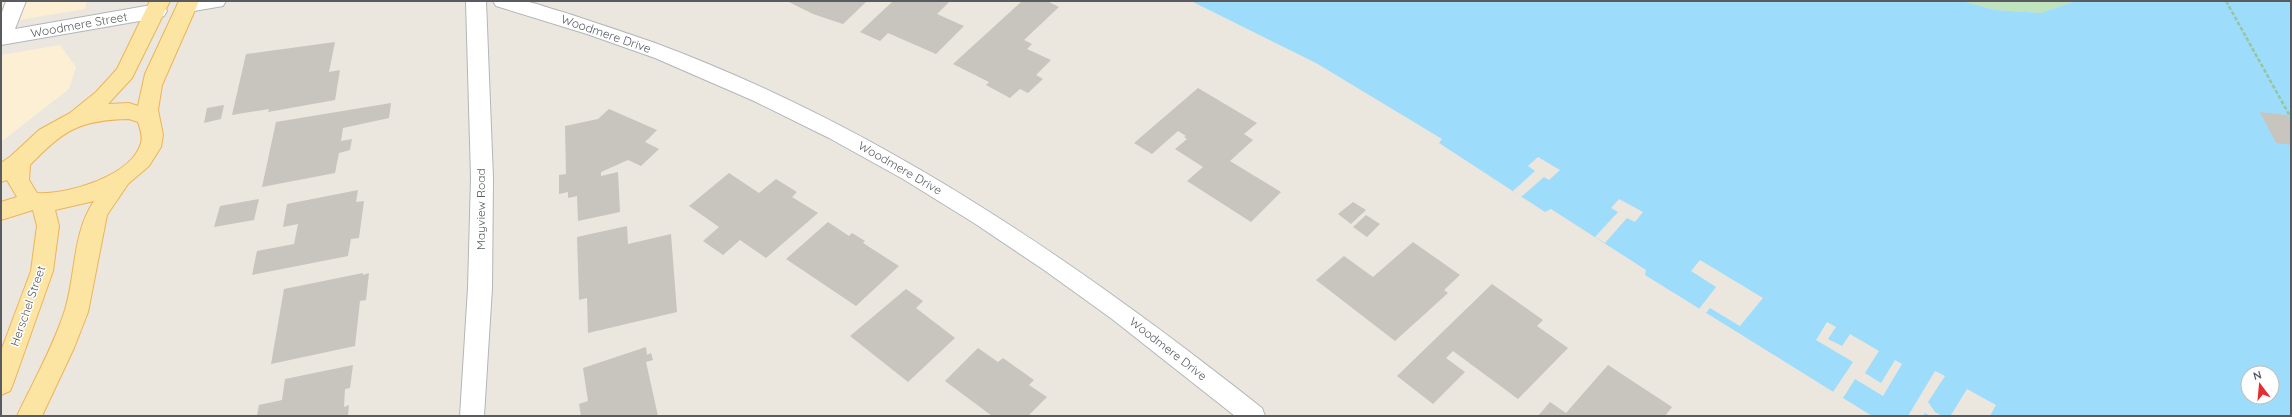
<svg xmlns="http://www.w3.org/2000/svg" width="2292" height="417" viewBox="0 0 2292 417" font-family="Quicksand,sans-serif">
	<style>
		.commercial { fill: #fcefd3 }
		.green { fill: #bfe3bc }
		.water { fill: #9edcfc; fill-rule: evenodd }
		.pier { fill: #ebe7df }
		.building { fill: #c8c4be }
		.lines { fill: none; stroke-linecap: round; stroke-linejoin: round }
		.minor-casing { stroke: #b2b6ba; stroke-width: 2 }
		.major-casing { stroke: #ecb457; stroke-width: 2 }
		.path { stroke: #96c69f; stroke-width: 2.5; stroke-dasharray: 4 2; stroke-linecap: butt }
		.minor { fill: #fff; fill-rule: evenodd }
		.major { fill: #fce5a3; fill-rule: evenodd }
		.labels { text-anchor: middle; stroke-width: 3; stroke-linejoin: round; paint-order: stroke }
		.street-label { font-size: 12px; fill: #585c60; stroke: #fff }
	</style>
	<rect width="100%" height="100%" fill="#ebe7df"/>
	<g class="commercial">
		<polygon points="1,1 87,1 85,9 1,23"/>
		<polygon points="60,45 76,67 69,89 1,142 1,55"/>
	</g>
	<polygon class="green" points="1962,1 2075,1 2041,13 1996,10"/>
	<path class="water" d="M1191,1H1962L1996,10L2041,13L2075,1H2291V416H1872L1645,275L1646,270L1551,209L1545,212L1439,143L1442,139L1316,63ZM2248,373H2272V397H2248Z"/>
	<g class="pier">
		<polygon points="1538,157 1560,170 1549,180 1544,177 1521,197 1513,191 1535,171 1528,166"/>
		<polygon points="1619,199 1643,212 1635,222 1627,218 1605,243 1595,237 1618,212 1611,208"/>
		<polygon points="1700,260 1763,298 1740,326 1710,308 1706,313 1699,309 1716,287 1691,271"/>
		<polygon points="1827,322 1836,327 1828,339 1842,346 1850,334 1879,351 1865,373 1881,383 1895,360 1902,364 1883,396 1855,379 1843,398 1833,392 1853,362 1816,340"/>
		<polygon points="1935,371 1945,376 1928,402 1935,412 1942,416 1951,415 1967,389 1996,405 1990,416 1930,416 1925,413 1923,416 1908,416"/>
	</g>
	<g class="building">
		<polygon points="787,1 867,1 843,24 813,14"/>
		<polygon points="893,1 950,1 937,14 964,26 936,54 888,33 880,41 860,32"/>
		<polygon points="1022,1 1047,1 1059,7 1024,40 1032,44 1027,49 1051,60 1036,75 1043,79 1028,93 1020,89 1010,98 986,85 989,82 953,64"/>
		<polygon points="335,42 329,72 340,70 335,100 268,112 269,109 232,115 246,54"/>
		<polygon points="1198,88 1257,123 1244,134 1253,140 1230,161 1281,192 1251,222 1187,181 1203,167 1175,149 1187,139 1184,137 1186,136 1178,131 1152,154 1134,143"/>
		<polygon points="391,103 389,118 343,128 341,141 352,139 350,150 339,153 335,173 262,187 276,122"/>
		<polygon points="224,105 221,119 204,123 207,108"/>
		<polygon points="609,109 657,130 645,142 659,149 641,166 628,160 601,172 601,176 618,172 620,212 578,221 577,196 568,198 568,192 559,194 559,175 566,174 565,126 598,119"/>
		<polygon points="2260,112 2287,115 2291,122 2291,145 2276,143"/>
		<polygon points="729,173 759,193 776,179 797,192 792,197 818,213 766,258 740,240 723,255 703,241 719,227 689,206"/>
		<polygon points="358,190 356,202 364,201 359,238 351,239 348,256 252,275 257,251 294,244 298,224 283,227 287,204"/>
		<polygon points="259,199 254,220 214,227 220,206"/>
		<polygon points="1353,202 1366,210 1351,224 1338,214"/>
		<polygon points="1366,215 1380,224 1367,237 1353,227"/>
		<polygon points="828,222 849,236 852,233 865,241 863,243 899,266 856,306 786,259"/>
		<polygon points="627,226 628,244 671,234 677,312 588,333 587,298 579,300 577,237"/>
		<polygon points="1413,242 1460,275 1444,290 1448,293 1395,341 1316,280 1344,256 1373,277"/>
		<polygon points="363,273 363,275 369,273 366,300 360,301 355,346 271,364 284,289"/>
		<polygon points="1492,284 1543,320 1537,326 1568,348 1518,399 1453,351 1446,358 1465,372 1433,404 1397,376"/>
		<polygon points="906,289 923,301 916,308 955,338 908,382 850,336"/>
		<polygon points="646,347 647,355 651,353 653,360 646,362 658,416 581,416 579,404 588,401 583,368"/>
		<polygon points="978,348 998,362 1003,358 1034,380 1029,385 1047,397 1028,416 992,416 945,381"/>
		<polygon points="353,365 350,388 345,389 344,407 349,405 348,416 257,416 259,405 282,400 285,379"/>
		<polygon points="1608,365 1672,407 1665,416 1538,416 1550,402 1566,413"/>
	</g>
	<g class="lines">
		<defs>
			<g id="minor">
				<polygon points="6,1 26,1 15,29 157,4 164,6 167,11 164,16 157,18 1,45 1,15"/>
				<polygon points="181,1 226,1 223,6 188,12 181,11 178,6"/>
				<polygon points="466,1 486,1 493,178 492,288 484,416 460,416 468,288 471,178"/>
				<path d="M493,1C504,1 514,0 524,1C537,3 550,9 563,12C593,22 624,32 655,43C879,126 1076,261 1262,408L1265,416H1235L1112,319L1044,270L974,223L903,179L829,138L754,101L655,58L587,34L496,6Z"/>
			</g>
			<path id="major" d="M150,1H170L132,78L108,104L129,103L138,106L145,74L179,1H199L162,85L158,110L163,135L161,147L149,166L128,184L107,215L88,312L74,348L42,416H17C33,382 52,349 64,313C76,277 72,233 94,201L55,210L59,226L53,271L13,384L10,391L1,395V351L31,271L37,226L33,210L1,220V202L17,197L7,180L1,182V163L11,156L39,130L70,113L96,92L117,69ZM129,119L138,122C140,129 143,136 141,143C132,176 67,195 37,193L29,180L30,165C64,130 79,120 129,119Z"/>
		</defs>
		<use href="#minor" class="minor-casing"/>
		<use href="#major" class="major-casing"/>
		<polyline class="path" points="2226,1 2291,118"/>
		<use href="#minor" class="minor"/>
		<use href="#major" class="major"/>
	</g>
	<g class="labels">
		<g class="street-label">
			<text transform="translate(79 25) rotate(-10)" y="4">Woodmere Street</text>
			<text transform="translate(606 34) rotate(19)" y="4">Woodmere Drive</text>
			<text transform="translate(900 168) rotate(30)" y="4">Woodmere Drive</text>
			<text transform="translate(481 209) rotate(-90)" y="4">Mayview Road</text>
			<text transform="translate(28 306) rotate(-71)" y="4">Herschel Street</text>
			<text transform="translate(1168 349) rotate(38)" y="4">Woodmere Drive</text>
		</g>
	</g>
	<rect width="2292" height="417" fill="none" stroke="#585c60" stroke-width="4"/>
	<g transform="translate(2260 385) rotate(344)"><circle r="19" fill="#ffffff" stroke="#bcbebf"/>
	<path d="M0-3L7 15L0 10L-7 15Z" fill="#e32d30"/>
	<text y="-6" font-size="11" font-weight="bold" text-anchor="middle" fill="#585c60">N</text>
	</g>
</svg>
